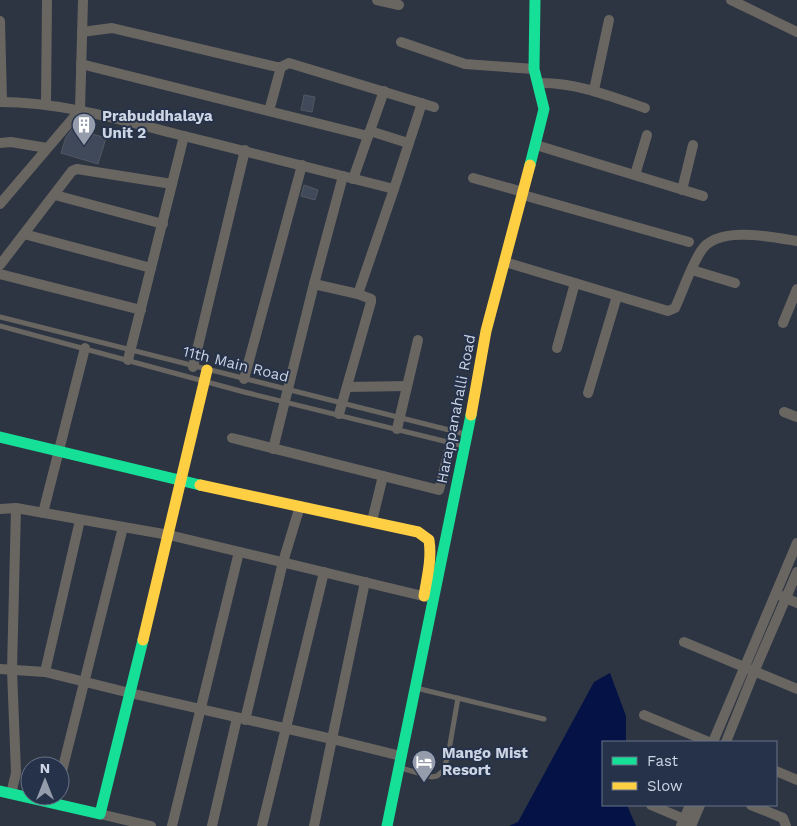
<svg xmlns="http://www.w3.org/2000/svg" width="797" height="826" viewBox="0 0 797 826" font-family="'Work Sans',sans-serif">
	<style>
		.water { fill: #041246 }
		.building { fill: #40495a; stroke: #525863 }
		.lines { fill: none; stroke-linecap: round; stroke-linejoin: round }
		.lane { stroke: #696662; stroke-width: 5 }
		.street { stroke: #696662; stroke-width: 10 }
		.fast { stroke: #16e098; stroke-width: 11 }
		.slow { stroke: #ffcf43; stroke-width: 11 }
		.labels { text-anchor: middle; stroke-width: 4; stroke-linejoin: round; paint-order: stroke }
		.poi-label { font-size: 15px; font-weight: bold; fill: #cdd5e5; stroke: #25324a; text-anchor: start }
		.street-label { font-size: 15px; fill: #cdd5e5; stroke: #25324a }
	</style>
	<rect width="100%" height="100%" fill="#2d3542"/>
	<polygon class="water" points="610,673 626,716 626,742 603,742 603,805 627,805 636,826 509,826 518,822 594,682"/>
	<g class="building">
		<polygon points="304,95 315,97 312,112 301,110"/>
		<polygon points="73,128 106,138 98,164 61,153 66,137"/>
		<polygon points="304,185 318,190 315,200 301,196"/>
	</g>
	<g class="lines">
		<g class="lane">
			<polyline points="0,317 465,434"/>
			<polyline points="0,326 244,392 464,446"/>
			<polyline points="416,688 544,719"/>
			<polyline points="401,768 432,777 437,776 443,771 448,756 458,698"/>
		</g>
		<g class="street">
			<polyline points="377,0 399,5"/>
			<polyline points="731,0 797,32"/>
			<polyline points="0,21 2,101"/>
			<polyline points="82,32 112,28 277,67 281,67 289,63 434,107"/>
			<polyline points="401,42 465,64 534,69"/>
			<polyline points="81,64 368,136"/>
			<path d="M538,83C575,82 610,96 645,108"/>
			<polyline points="594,90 609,20"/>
			<path d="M0,102C60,102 118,119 176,134C249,152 322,171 394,189"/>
			<polyline points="46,104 47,0"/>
			<polyline points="269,111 281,67"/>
			<polyline points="370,131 408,143"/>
			<polyline points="0,143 11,142 47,148"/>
			<polyline points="536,145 703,196"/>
			<polyline points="635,175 647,135"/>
			<polyline points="473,178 523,192"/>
			<polyline points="353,179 384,91"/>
			<polyline points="682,190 693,145"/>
			<polyline points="55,195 163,224"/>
			<polyline points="523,195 689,242"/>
			<polyline points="0,204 80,110 83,0"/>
			<polyline points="24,234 151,268"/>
			<path d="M505,262L668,311L675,308C683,291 690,268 701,251C717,225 772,237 797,241"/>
			<polyline points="0,265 72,171 77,169 172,184"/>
			<polyline points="692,270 735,283"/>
			<polyline points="0,274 141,310"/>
			<polyline points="314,284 358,294 371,299 371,302 339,414"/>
			<polyline points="358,294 394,189 422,103"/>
			<polyline points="783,323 797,289"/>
			<polyline points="557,348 575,283"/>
			<polyline points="128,360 184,136"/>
			<polyline points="193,367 245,150"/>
			<polyline points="244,379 302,165"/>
			<polyline points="347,387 407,386"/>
			<polyline points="588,393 617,296"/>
			<polyline points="784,412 797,417"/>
			<polyline points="397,429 418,340"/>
			<polyline points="232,438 439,490 451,442"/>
			<polyline points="273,449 314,284 343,176"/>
			<polyline points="0,509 16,508 169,535 431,598"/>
			<polyline points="43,513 85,348"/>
			<polyline points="372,521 383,476"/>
			<polyline points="365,582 332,739 401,756"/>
			<polyline points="779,595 797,603"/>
			<polyline points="684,642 797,689"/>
			<polyline points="0,669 45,672 130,693 332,739 314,826"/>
			<polyline points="45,672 80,520"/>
			<polyline points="644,715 709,742"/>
			<polyline points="245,720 283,562 300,506"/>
			<polyline points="713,742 797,543"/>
			<polyline points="726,742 754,672 797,572"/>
			<polyline points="776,771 797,780"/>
			<polyline points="60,779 123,527"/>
			<polyline points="11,794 16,773 12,670 16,508"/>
			<polyline points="651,805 684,819"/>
			<polyline points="751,805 783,818 786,826"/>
			<polyline points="100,814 151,826"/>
			<polyline points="172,826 239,552"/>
			<polyline points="212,826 237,718"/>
			<polyline points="262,826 324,572"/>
			<polyline points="681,826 690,805"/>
			<polyline points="691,826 700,805"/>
		</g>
		<g class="fast">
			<polyline points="530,165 544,109 534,69 535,0"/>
			<polyline points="0,437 200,485"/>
			<polyline points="0,791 100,814 143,640"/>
			<polyline points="387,826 471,415"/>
		</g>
		<g class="slow">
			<polyline points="471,415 486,331 530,165"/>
			<path d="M200,485L418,532L429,540C432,559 427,577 424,596"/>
			<polyline points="143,640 207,370"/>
		</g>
	</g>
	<defs>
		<symbol id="building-pin" viewBox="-11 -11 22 30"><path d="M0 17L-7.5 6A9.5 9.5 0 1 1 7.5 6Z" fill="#959dac" stroke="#25324a"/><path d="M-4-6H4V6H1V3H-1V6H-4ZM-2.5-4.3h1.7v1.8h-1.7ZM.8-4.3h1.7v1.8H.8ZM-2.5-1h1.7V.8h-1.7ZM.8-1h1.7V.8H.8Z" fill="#fff"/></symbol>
		<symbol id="hotel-pin" viewBox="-11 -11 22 30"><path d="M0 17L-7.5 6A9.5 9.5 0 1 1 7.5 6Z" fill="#959dac" stroke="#25324a"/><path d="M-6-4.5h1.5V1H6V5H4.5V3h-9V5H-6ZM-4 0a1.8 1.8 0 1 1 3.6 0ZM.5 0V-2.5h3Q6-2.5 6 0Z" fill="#fff"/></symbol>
	</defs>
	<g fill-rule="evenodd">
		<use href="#building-pin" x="70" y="111" width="28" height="38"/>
		<use href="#hotel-pin" x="410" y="748" width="28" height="38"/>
	</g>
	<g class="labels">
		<g class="poi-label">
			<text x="102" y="121">Prabuddhalaya<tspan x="102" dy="17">Unit 2</tspan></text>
			<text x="442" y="758">Mango Mist<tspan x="442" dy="17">Resort</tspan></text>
		</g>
		<g class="street-label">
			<text transform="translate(236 364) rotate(14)" y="5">11th Main Road</text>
			<text transform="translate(456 409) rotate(-79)" y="5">Harappanahalli Road</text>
		</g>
	</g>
	<rect x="602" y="741" width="175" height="65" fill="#25324a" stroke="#687388"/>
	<rect x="612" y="757" width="25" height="8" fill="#16e098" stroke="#687388"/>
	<text x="647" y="766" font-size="15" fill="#cdd5e5">Fast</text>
	<rect x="612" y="782" width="25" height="8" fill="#ffcf43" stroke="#687388"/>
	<text x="647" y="791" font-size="15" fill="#cdd5e5">Slow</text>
	<g transform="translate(45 781)"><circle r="24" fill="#25324a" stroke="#687388"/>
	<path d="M0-4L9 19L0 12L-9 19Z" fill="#959dac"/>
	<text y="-8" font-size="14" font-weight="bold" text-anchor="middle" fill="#cdd5e5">N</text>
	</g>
</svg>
